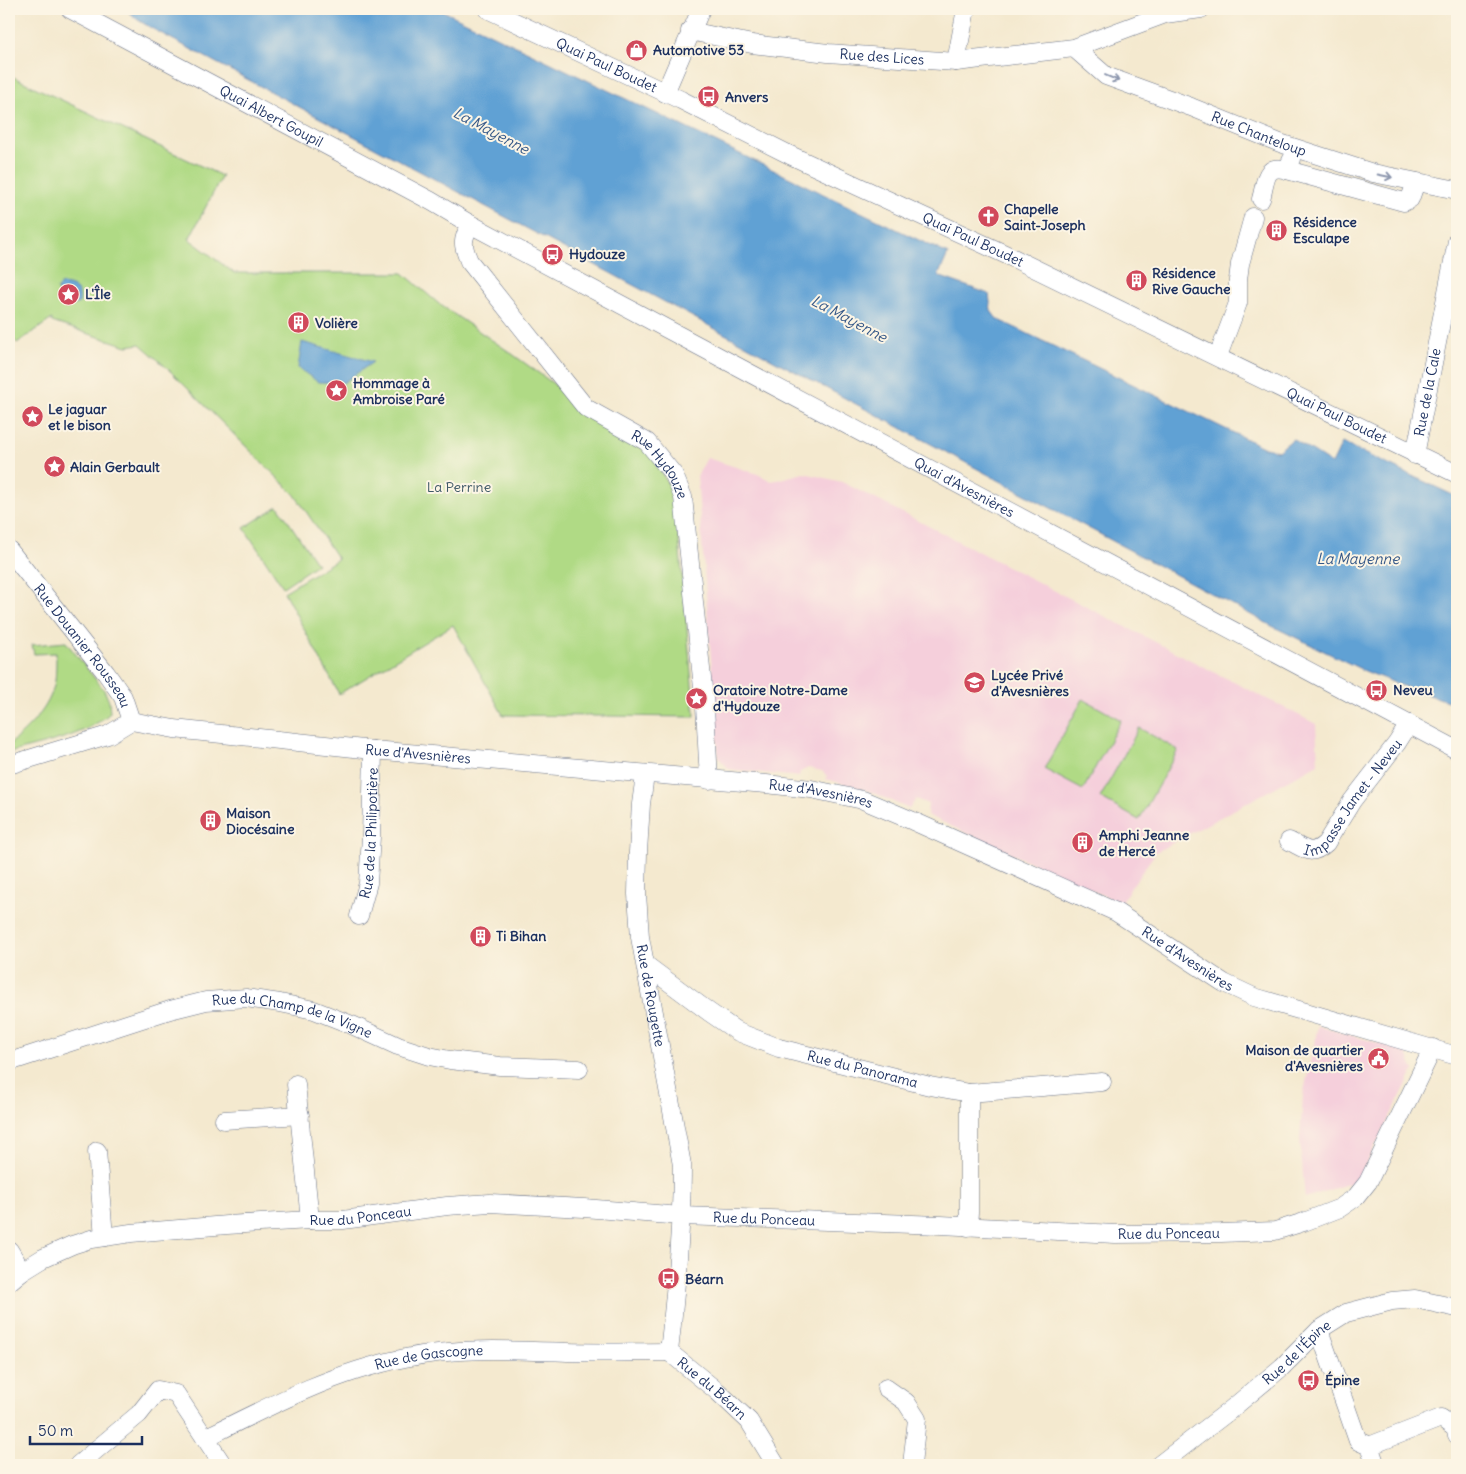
<svg xmlns="http://www.w3.org/2000/svg" width="1466" height="1474" viewBox="0 0 1466 1474" font-family="Delius,sans-serif">
	<style>
		.built { fill: #f5cfdb }
		.green { fill: #b0da85; stroke: #668472 }
		.water { fill: #61a1d4; stroke: #3e6899 }
		.lines { fill: none; stroke-linecap: round; stroke-linejoin: round }
		.minor-casing { stroke: #677086; stroke-width: 19 }
		.minor { stroke: #fff; stroke-width: 18 }
		.oneway { stroke: #8d97ae }
		.labels { text-anchor: middle; stroke-width: 4; stroke-linejoin: round; paint-order: stroke }
		.poi-label { font-size: 14px; font-weight: bold; fill: #1b2f5e; stroke: #fcf5e5; text-anchor: start }
		.street-label { font-size: 14px; fill: #1b2f5e; stroke: #fcf5e5 }
		.park-label { font-size: 14px; fill: #405a68; stroke: #fcf5e5 }
		.water-label { font-size: 15px; font-style: italic; fill: #345787; stroke: #fcf5e5 }
	</style>
	<rect width="100%" height="100%" fill="#fcf5e5"/>
	<filter id="ink" filterUnits="userSpaceOnUse"><feTurbulence type="fractalNoise" baseFrequency=".02" numOctaves="2"/><feDisplacementMap in="SourceGraphic" scale="10" xChannelSelector="R" yChannelSelector="G"/><feConvolveMatrix kernelMatrix="1 2 1 2 8 2 1 2 1" color-interpolation-filters="sRGB"/></filter>
	<filter id="wash" filterUnits="userSpaceOnUse"><feTurbulence type="fractalNoise" baseFrequency=".0096" numOctaves="4" result="noise"/><feDisplacementMap in="SourceGraphic" scale="20" xChannelSelector="R" yChannelSelector="G"/><feGaussianBlur stdDeviation="1.12" result="paint"/><feColorMatrix in="noise" values="0 0 0 0 0 0 0 0 0 0 0 0 0 0 0 0 0 1.4 0 .05"/><feComposite in="paint" operator="in"/></filter>
	<g filter="url(#wash)">
		<rect width="100%" height="100%" fill="#f4e9cf"/>
		<g class="built">
			<polygon points="707,458 755,473 772,481 804,473 842,482 1316,724 1318,764 1156,852 1120,903 927,815 928,804 916,799 909,809 869,791 826,779 827,776 822,771 808,768 800,772 799,777 729,769 719,758 718,751 697,476"/>
			<polygon points="1318,1026 1406,1051 1414,1070 1357,1181 1305,1198 1300,1139 1303,1096"/>
		</g>
		<g class="green">
			<polygon points="9,75 222,176 189,239 234,273 403,273 439,304 508,351 651,454 675,496 695,717 503,715 453,625 339,694 284,592 338,559 295,495 166,367 140,344 127,346 52,322 52,319 17,343 9,335"/>
			<polygon points="278,506 317,564 283,587 244,528"/>
			<path d="M66,642L104,690L109,701L110,713C85,737 42,743 9,753V745C29,727 50,709 55,681C56,672 56,662 56,653L34,654L32,645Z"/>
			<polygon points="1083,699 1121,720 1083,790 1044,769"/>
			<polygon points="1139,728 1178,750 1139,820 1100,798"/>
		</g>
		<g class="water">
			<polygon points="125,9 439,9 948,254 938,276 989,294 991,311 997,319 1265,448 1278,451 1293,439 1332,464 1342,443 1457,497 1457,704 1405,687 1365,671 1272,626 153,29 138,20"/>
			<path d="M62,284C73,285 82,290 79,303L72,306L59,299L57,288Z"/>
			<polygon points="302,342 373,362 343,383 318,382 298,368"/>
		</g>
	</g>
	<g filter="url(#ink)">
		<g class="lines">
			<defs>
				<g id="minor">
					<path id="s1" d="M70,9L431,201L470,224L1457,750"/>
					<path id="s2" d="M487,9L681,100L790,155L1009,256L1457,474"/>
					<path id="s3" d="M690,31L752,44L828,53L956,62L1074,48L1165,14L1201,9"/>
					<path id="s4" d="M1074,48L1106,76L1191,107L1280,143L1373,173L1457,190"/>
					<polyline points="956,62 966,9"/>
					<polyline points="665,93 701,9"/>
					<polyline points="1287,170 1404,202 1410,199 1416,182"/>
					<path d="M1261,199C1266,182 1264,163 1287,170L1292,159"/>
					<path id="s5" d="M470,224C462,241 462,244 469,261L586,408L647,442L674,475L683,497L705,707L709,780"/>
					<polyline points="1218,356 1238,303 1238,280 1240,264 1253,217"/>
					<path id="s6" d="M1415,455L1457,241"/>
					<path id="s7" d="M9,550L106,673L123,697L131,721"/>
					<path id="s8" d="M131,721L174,729L373,750L766,784L811,789L863,800L913,821L1116,912L1224,983L1254,997L1457,1056"/>
					<polyline points="9,765 108,735 131,721"/>
					<path id="s9" d="M645,775L641,804L638,852L637,894L640,937L682,1165C682,1228 676,1290 669,1352L717,1391L749,1421L776,1465"/>
					<path id="s10" d="M1289,841C1305,849 1311,857 1326,843L1352,801L1397,743L1409,724"/>
					<path id="s11" d="M359,916L368,883L371,837L373,750"/>
					<path id="s12" d="M646,965L709,1012L738,1032L779,1048L930,1086L969,1093L1102,1082"/>
					<path id="s13" d="M9,1062L170,1010L206,1001L246,998L280,1003L314,1010L352,1025L398,1046L429,1056L450,1060L500,1066L579,1069"/>
					<polyline points="296,1084 310,1220"/>
					<polyline points="224,1120 300,1115"/>
					<polyline points="97,1151 104,1237"/>
					<polyline points="968,1227 969,1212 969,1093"/>
					<polyline points="9,1250 22,1271"/>
					<path id="s14" d="M9,1282L22,1271L43,1258L72,1245L91,1239L131,1233L227,1225L310,1220H343L447,1206L490,1203L584,1208L681,1216L941,1225L1115,1234L1221,1233L1275,1231L1304,1222L1340,1208L1356,1197L1368,1182L1433,1048"/>
					<polyline points="1319,1330 1358,1441 1369,1446 1376,1465"/>
					<polyline points="886,1388 906,1402 917,1419 912,1465"/>
					<path id="s15" d="M205,1438C269,1406 334,1372 405,1358C458,1347 513,1350 567,1352C601,1353 635,1352 669,1352"/>
					<polyline points="1369,1446 1441,1418 1455,1428 1457,1435"/>
					<polyline points="78,1465 139,1414 158,1390 176,1394 223,1465"/>
					<path id="s16" d="M1159,1465L1229,1411L1282,1367L1319,1330L1346,1313L1392,1301L1415,1299L1457,1308"/>
				</g>
			</defs>
			<use href="#minor" class="minor-casing"/>
			<use href="#minor" class="minor"/>
		</g>
		<defs><path id="oneway-shaft" d="M-6 0H5M1.5-3L5.5 0L1.5 3" fill="none" stroke-width="1.6" stroke-linecap="round" stroke-linejoin="round" transform="scale(1.25)"/></defs>
		<g class="oneway">
			<use href="#oneway-shaft" transform="translate(1112 78) rotate(23)"/>
			<use href="#oneway-shaft" transform="translate(1385 176) rotate(11)"/>
		</g>
	</g>
	<defs>
		<symbol id="shop-disc" viewBox="-11 -11 22 22"><circle r="9.5" fill="#d1495b" stroke="#fcf5e5"/><path d="M-5-2.5h2.3a2.7 3.5 0 0 1 5.4 0H5L5.5 6h-11ZM-1.5-2.5h3a1.5 2.3 0 0 0-3 0Z" fill="#fff"/></symbol>
		<symbol id="bus-disc" viewBox="-11 -11 22 22"><circle r="9.5" fill="#d1495b" stroke="#fcf5e5"/><path d="M-5-6H5V4H4V6H2V4H-2V6H-4V4H-5ZM-3.5-4V0h7V-4ZM-3.5 1.2v1.5H-2V1.2ZM2 1.2v1.5H3.5V1.2Z" fill="#fff"/></symbol>
		<symbol id="church-disc" viewBox="-11 -11 22 22"><circle r="9.5" fill="#d1495b" stroke="#fcf5e5"/><path d="M-1.2-6h2.4v3.5h3.3v2.4h-3.3V6h-2.4V-.1h-3.3v-2.4h3.3Z" fill="#fff"/></symbol>
		<symbol id="building-disc" viewBox="-11 -11 22 22"><circle r="9.5" fill="#d1495b" stroke="#fcf5e5"/><path d="M-4-6H4V6H1V3H-1V6H-4ZM-2.5-4.3h1.7v1.8h-1.7ZM.8-4.3h1.7v1.8H.8ZM-2.5-1h1.7V.8h-1.7ZM.8-1h1.7V.8H.8Z" fill="#fff"/></symbol>
		<symbol id="sight-disc" viewBox="-11 -11 22 22"><circle r="9.5" fill="#d1495b" stroke="#fcf5e5"/><path d="M0-6L1.8-2.2L6-1.7L2.9 1.2L3.7 5.4L0 3.3L-3.7 5.4L-2.9 1.2L-6-1.7L-1.8-2.2Z" fill="#fff"/></symbol>
		<symbol id="school-disc" viewBox="-11 -11 22 22"><circle r="9.5" fill="#d1495b" stroke="#fcf5e5"/><path d="M0-5L7-2L0 1L-7-2ZM-4 1L0 2.5L4 1V4Q0 6-4 4Z" fill="#fff"/></symbol>
		<symbol id="civic-disc" viewBox="-11 -11 22 22"><circle r="9.5" fill="#d1495b" stroke="#fcf5e5"/><path d="M-.6-6.5H3V-4.5H.6V-3L4-1V1h2V6H-6V1h2V-1L-.6-3ZM-1.2 2.5V6h2.4V2.5Z" fill="#fff"/></symbol>
	</defs>
	<g fill-rule="evenodd">
		<use href="#shop-disc" x="624" y="38" width="25" height="25"/>
		<use href="#bus-disc" x="696" y="84" width="25" height="25"/>
		<use href="#church-disc" x="976" y="204" width="25" height="25"/>
		<use href="#building-disc" x="1264" y="218" width="25" height="25"/>
		<use href="#bus-disc" x="540" y="242" width="25" height="25"/>
		<use href="#building-disc" x="1124" y="268" width="25" height="25"/>
		<use href="#sight-disc" x="56" y="282" width="25" height="25"/>
		<use href="#building-disc" x="286" y="310" width="25" height="25"/>
		<use href="#sight-disc" x="324" y="378" width="25" height="25"/>
		<use href="#sight-disc" x="20" y="404" width="25" height="25"/>
		<use href="#sight-disc" x="42" y="454" width="25" height="25"/>
		<use href="#school-disc" x="962" y="670" width="25" height="25"/>
		<use href="#bus-disc" x="1364" y="678" width="25" height="25"/>
		<use href="#sight-disc" x="684" y="686" width="25" height="25"/>
		<use href="#building-disc" x="198" y="808" width="25" height="25"/>
		<use href="#building-disc" x="1070" y="830" width="25" height="25"/>
		<use href="#building-disc" x="468" y="924" width="25" height="25"/>
		<use href="#civic-disc" x="1366" y="1046" width="25" height="25"/>
		<use href="#bus-disc" x="656" y="1266" width="25" height="25"/>
		<use href="#bus-disc" x="1296" y="1368" width="25" height="25"/>
	</g>
	<g class="labels">
		<g class="poi-label">
			<text x="653" y="55">Automotive 53</text>
			<text x="725" y="102">Anvers</text>
			<text x="1004" y="214">Chapelle<tspan x="1004" dy="16">Saint-Joseph</tspan></text>
			<text x="1293" y="227">Résidence<tspan x="1293" dy="16">Esculape</tspan></text>
			<text x="569" y="259">Hydouze</text>
			<text x="1152" y="278">Résidence<tspan x="1152" dy="16">Rive Gauche</tspan></text>
			<text x="85" y="299">L'Île</text>
			<text x="315" y="328">Volière</text>
			<text x="353" y="388">Hommage à<tspan x="353" dy="16">Ambroise Paré</tspan></text>
			<text x="48" y="414">Le jaguar<tspan x="48" dy="16">et le bison</tspan></text>
			<text x="70" y="472">Alain Gerbault</text>
			<text x="991" y="680">Lycée Privé<tspan x="991" dy="16">d'Avesnières</tspan></text>
			<text x="713" y="695">Oratoire Notre-Dame<tspan x="713" dy="16">d'Hydouze</tspan></text>
			<text x="1393" y="695">Neveu</text>
			<text x="226" y="818">Maison<tspan x="226" dy="16">Diocésaine</tspan></text>
			<text x="1099" y="840">Amphi Jeanne<tspan x="1099" dy="16">de Hercé</tspan></text>
			<text x="496" y="941">Ti Bihan</text>
			<text x="1363" y="1055" text-anchor="end">Maison de quartier<tspan x="1363" dy="16">d'Avesnières</tspan></text>
			<text x="685" y="1284">Béarn</text>
			<text x="1325" y="1385">Épine</text>
		</g>
		<g class="street-label">
			<text dy="5" stroke="none"><textPath href="#s3" startOffset="194">Rue des Lices</textPath></text>
			<text dy="5" stroke="none"><textPath href="#s2" startOffset="132">Quai Paul Boudet</textPath></text>
			<text dy="5" stroke="none"><textPath href="#s1" startOffset="228">Quai Albert Goupil</textPath></text>
			<text dy="5" stroke="none"><textPath href="#s4" startOffset="206">Rue Chanteloup</textPath></text>
			<text dy="5" stroke="none"><textPath href="#s2" startOffset="538">Quai Paul Boudet</textPath></text>
			<text dy="5" stroke="none"><textPath href="#s6" startOffset="64">Rue de la Cale</textPath></text>
			<text dy="5" stroke="none"><textPath href="#s2" startOffset="942">Quai Paul Boudet</textPath></text>
			<text dy="5" stroke="none"><textPath href="#s5" startOffset="322">Rue Hydouze</textPath></text>
			<text dy="5" stroke="none"><textPath href="#s1" startOffset="1014">Quai d'Avesnières</textPath></text>
			<text dy="5" stroke="none"><textPath href="#s7" startOffset="121">Rue Douanier Rousseau</textPath></text>
			<text dy="5" stroke="none"><textPath href="#s8" startOffset="289">Rue d'Avesnières</textPath></text>
			<text dy="5" stroke="none"><textPath href="#s10" startOffset="92">Impasse Jamet - Neveu</textPath></text>
			<text dy="5" stroke="none"><textPath href="#s8" startOffset="694">Rue d'Avesnières</textPath></text>
			<text dy="5" stroke="none"><textPath href="#s11" startOffset="84">Rue de la Philipotière</textPath></text>
			<text dy="5" stroke="none"><textPath href="#s8" startOffset="1099">Rue d'Avesnières</textPath></text>
			<text dy="5" stroke="none"><textPath href="#s9" startOffset="222">Rue de Rougette</textPath></text>
			<text dy="5" stroke="none"><textPath href="#s13" startOffset="295">Rue du Champ de la Vigne</textPath></text>
			<text dy="5" stroke="none"><textPath href="#s12" startOffset="244">Rue du Panorama</textPath></text>
			<text dy="5" stroke="none"><textPath href="#s14" startOffset="364">Rue du Ponceau</textPath></text>
			<text dy="5" stroke="none"><textPath href="#s14" startOffset="769">Rue du Ponceau</textPath></text>
			<text dy="5" stroke="none"><textPath href="#s14" startOffset="1174">Rue du Ponceau</textPath></text>
			<text dy="5" stroke="none"><textPath href="#s16" startOffset="178">Rue de l'Épine</textPath></text>
			<text dy="5" stroke="none"><textPath href="#s15" startOffset="240">Rue de Gascogne</textPath></text>
			<text dy="5" stroke="none"><textPath href="#s9" startOffset="638">Rue du Béarn</textPath></text>
		</g>
		<g class="park-label">
			<text x="459" y="492">La Perrine</text>
		</g>
		<g class="water-label">
			<text transform="translate(491 131) rotate(28)" y="5">La Mayenne</text>
			<text transform="translate(849 319) rotate(28)" y="5">La Mayenne</text>
			<text x="1358" y="564">La Mayenne</text>
		</g>
	</g>
	<rect width="1466" height="1474" fill="none" stroke="#fcf5e5" stroke-width="30"/>
	<path d="M30 1436v8h112v-8" fill="none" stroke="#1b2f5e" stroke-width="2.5"/>
	<text x="38" y="1436" font-size="15" fill="#1b2f5e" stroke="#fcf5e5" stroke-width="4" paint-order="stroke">50 m</text>
</svg>
